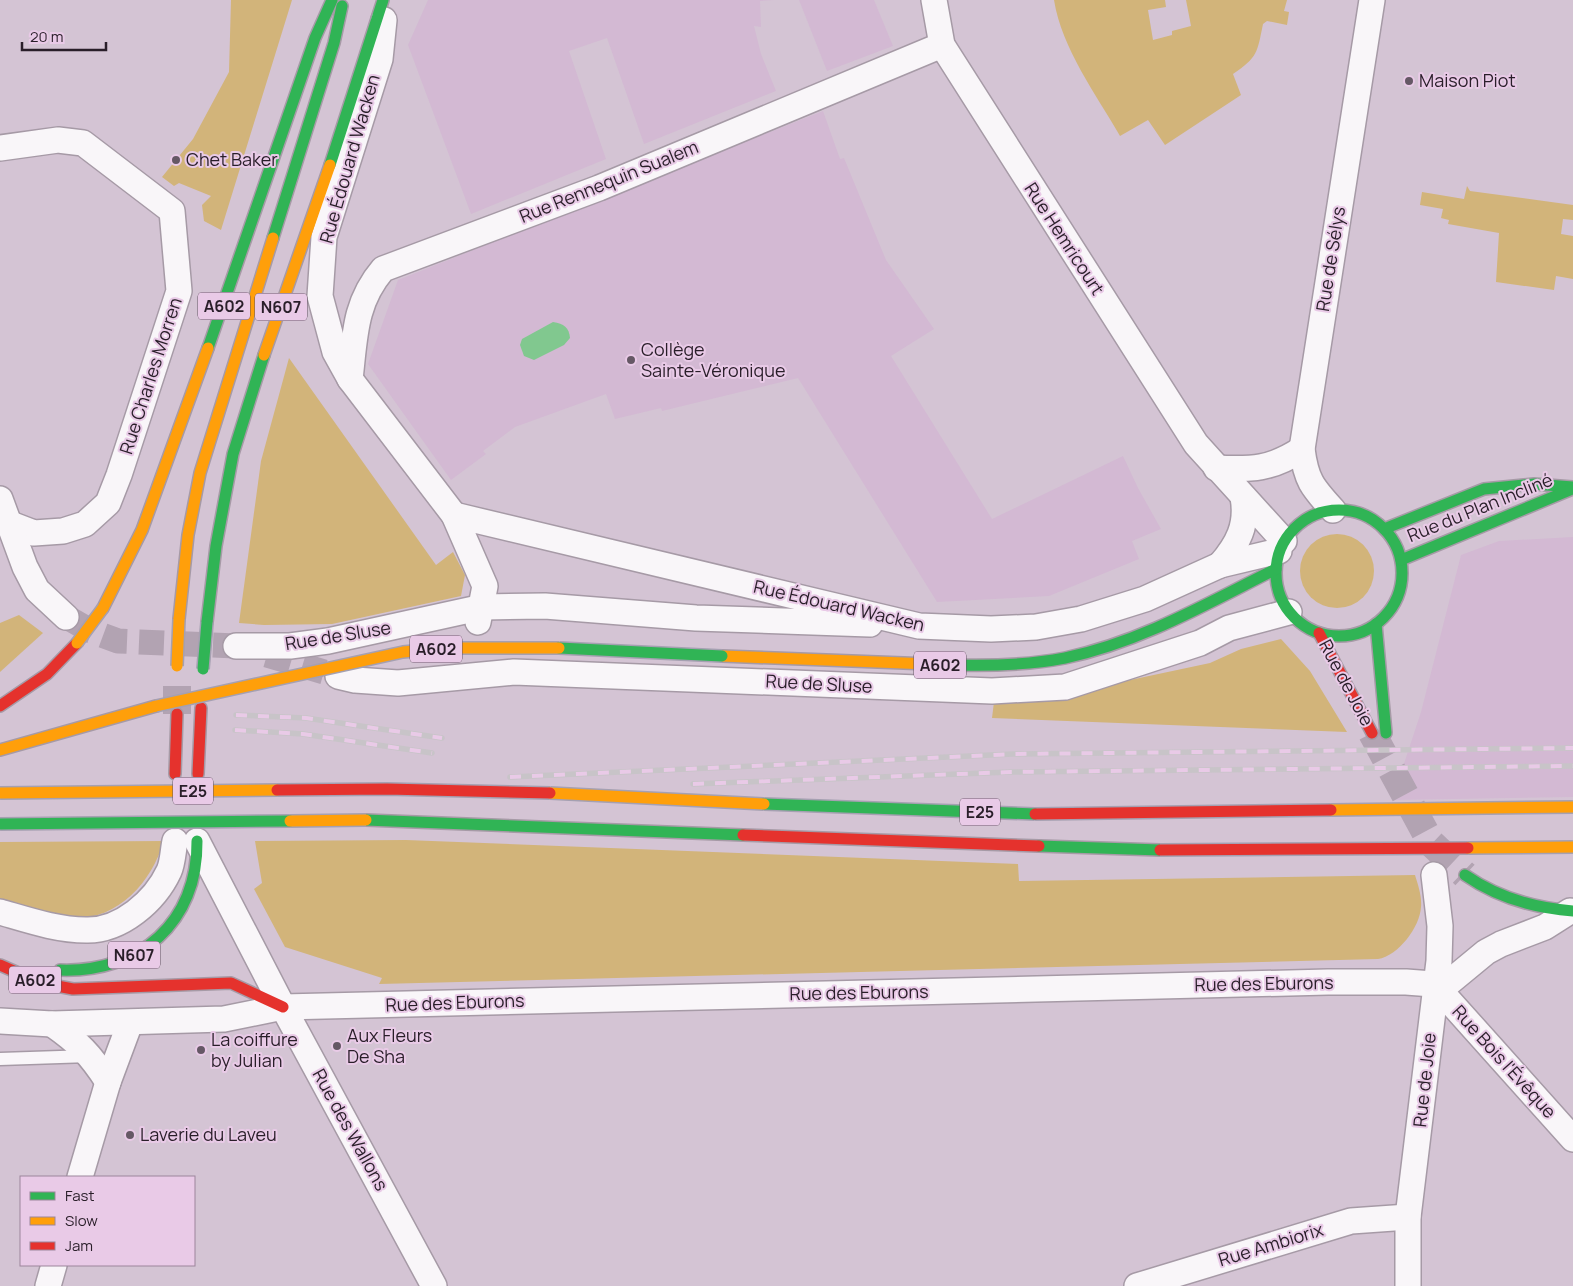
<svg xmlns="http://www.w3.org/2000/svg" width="1573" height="1286" viewBox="0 0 1573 1286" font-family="Manrope,sans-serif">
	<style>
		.built { fill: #d3b9d3 }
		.green { fill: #d2b47a }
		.water { fill: #81c88f }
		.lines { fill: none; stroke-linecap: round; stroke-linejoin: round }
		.street-tunnel { stroke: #b2a3b2; stroke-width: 25; stroke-dasharray: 25 12; stroke-linecap: butt }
		.secondary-tunnel { stroke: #b2a3b2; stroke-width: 28; stroke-dasharray: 28 14; stroke-linecap: butt }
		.highway-tunnel { stroke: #b2a3b2; stroke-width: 28; stroke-dasharray: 28 14; stroke-linecap: butt }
		.lane-casing { stroke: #a69aa6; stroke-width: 15 }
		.street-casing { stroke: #a69aa6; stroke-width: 28 }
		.fast-casing { stroke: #a69aa6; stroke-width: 14 }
		.slow-casing { stroke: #a69aa6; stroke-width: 14 }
		.jam-casing { stroke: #a69aa6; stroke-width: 14 }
		.lane { stroke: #f9f6f9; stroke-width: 12 }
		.street { stroke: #f9f6f9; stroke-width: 25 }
		.fast { stroke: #30b455; stroke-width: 11 }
		.slow { stroke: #ff9f0a; stroke-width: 11 }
		.jam { stroke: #e5322d; stroke-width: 11 }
		.rail-casing { stroke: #c8c4c8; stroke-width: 5.5 }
		.rail { stroke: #e9cae7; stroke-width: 4; stroke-dasharray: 11; stroke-linecap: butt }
		.fast-bridge-casing { stroke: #a5a0b1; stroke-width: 14; stroke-linecap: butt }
		.slow-bridge-casing { stroke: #a5a0b1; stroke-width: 14; stroke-linecap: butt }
		.jam-bridge-casing { stroke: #a5a0b1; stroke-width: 14; stroke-linecap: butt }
		.fast-bridge { stroke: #30b455; stroke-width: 11 }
		.slow-bridge { stroke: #ff9f0a; stroke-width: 11 }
		.jam-bridge { stroke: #e5322d; stroke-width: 11 }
		.poi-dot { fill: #655865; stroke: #e9cae7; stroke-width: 2 }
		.labels { text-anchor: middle; stroke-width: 4; stroke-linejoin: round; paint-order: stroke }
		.shield { fill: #e9cae7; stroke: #635262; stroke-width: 1 }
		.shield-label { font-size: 16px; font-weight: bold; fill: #291e29 }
		.poi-label { font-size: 18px; fill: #291e29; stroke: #e9cae7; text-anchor: start }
		.street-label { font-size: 18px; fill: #291e29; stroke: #e9cae7 }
	</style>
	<rect width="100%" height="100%" fill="#d4c4d4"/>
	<g class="built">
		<polygon points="428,0 774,0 760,1 761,27 754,26 761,54 776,91 644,144 607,38 569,51 606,159 471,214 408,45"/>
		<polygon points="799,0 874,0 893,46 827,71"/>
		<polygon points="823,111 840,159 844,158 886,260 934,329 891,356 992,519 1123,456 1138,488 1161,529 1132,541 1139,559 1049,596 937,602 798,378 662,411 661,408 615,419 606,394 515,427 483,451 486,454 451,480 368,364 398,280"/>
		<polygon points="1573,537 1573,797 1392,800 1421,712 1461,555 1499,541"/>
	</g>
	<g class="green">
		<polygon points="231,0 292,0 221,230 204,221 202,205 211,196 179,183 174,186 162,177 193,139 229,72"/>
		<path d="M1054,0H1165L1166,7L1148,10L1153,40L1172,35V31L1191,26L1186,0H1287L1284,11L1289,12L1287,25L1267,21L1263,24C1257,53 1258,57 1233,74L1241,95L1165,145L1148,120L1120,136C1096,94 1062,49 1054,0Z"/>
		<polygon points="1467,186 1470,191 1573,205 1573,220 1563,219 1561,234 1573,236 1573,279 1556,276 1554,290 1496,282 1499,233 1448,224 1449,220 1441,218 1443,209 1420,205 1422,192 1464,199"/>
		<polygon points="289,358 436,565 453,552 465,575 461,596 332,624 264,625 239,623 261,461"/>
		<circle cx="1337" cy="571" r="37"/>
		<polygon points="19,615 43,633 0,672 0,623"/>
		<polygon points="1281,639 1310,671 1347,732 992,718 994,702 1116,683 1210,663 1241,649"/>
		<path d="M406,840L1018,864L1019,881L1415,875C1418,885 1422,896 1421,907C1420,927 1398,956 1378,959L379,984L382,978L285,947L254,889L262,883L255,841Z"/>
		<path d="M164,841C150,886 114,924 63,918C42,915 20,905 0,899V842Z"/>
	</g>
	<path class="water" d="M553,322C564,324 569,327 570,338L564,345L534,360L524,356L520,345L522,339Z"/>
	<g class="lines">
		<g class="street-tunnel">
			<polyline points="70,619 91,631 118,641 236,646"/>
			<polyline points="267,655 324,672"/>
		</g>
		<polyline class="secondary-tunnel" points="1372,733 1431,843 1465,875"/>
		<polyline class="highway-tunnel" points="177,714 177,682"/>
		<defs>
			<polyline id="lane" points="0,1059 90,1056"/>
			<g id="street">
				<polyline points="934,0 942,45 1196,444 1284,541"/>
				<polyline points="384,20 380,59 324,237 320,296 335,352 350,379 454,515 485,586 478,622"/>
				<polyline points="0,148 58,140 83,143 172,211 179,291 119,475 108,503 85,524 63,531 34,533 8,523"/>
				<path d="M350,379C355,337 354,303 383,269L599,188L942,45"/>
				<path d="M1216,468C1252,470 1272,469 1302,449"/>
				<polyline points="0,499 25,567 37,590 66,617"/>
				<path d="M1333,510C1312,487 1306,480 1302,449L1372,0"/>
				<polyline points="454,515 919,626 991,629 1036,627 1081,619 1145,599 1220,565 1279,551"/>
				<path d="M1220,565C1238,544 1248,525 1243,497"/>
				<polyline points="236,646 290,646 328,641 483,607 545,606 696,618 870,624"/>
				<polyline points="338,676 355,680 398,683 514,672 992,691 1065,687 1200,643 1229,628 1289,612"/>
				<polyline points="197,841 283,1007 434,1286"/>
				<path d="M0,912C28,920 57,930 86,930C121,931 155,901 169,871C173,862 173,850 175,841"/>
				<polyline points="1436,986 1573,1139"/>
				<polyline points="0,1021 52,1024 224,1019 283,1007 1328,982 1406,982 1446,985 1486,952 1501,944 1545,927 1570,911"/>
				<path d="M52,1024C79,1043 90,1054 108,1082"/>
				<polyline points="80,1177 108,1082 130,1023"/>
				<polyline points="48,1286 54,1265"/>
				<polyline points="1137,1286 1351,1221 1408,1217"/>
				<polyline points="1408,1286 1408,1217 1439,961 1440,926 1434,875"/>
			</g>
			<g id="fast">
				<polyline points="330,165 383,0"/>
				<polyline points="273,238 334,43 342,6"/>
				<polyline points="208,348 315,38 332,0"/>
				<circle cx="1339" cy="573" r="63"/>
				<polyline points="1384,529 1484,489 1534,484 1573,487"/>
				<polyline points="1401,560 1570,490"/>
				<polyline points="207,622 216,546 233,454 264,355"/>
				<polyline points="1376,624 1386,733"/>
				<path d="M955,665C992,666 1029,665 1065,658C1141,642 1208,603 1276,569"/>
				<polyline points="366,820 743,835"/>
				<polyline points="1039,846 1160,850"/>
				<path d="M1465,875C1498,898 1533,908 1573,911"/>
				<path d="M60,970C140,973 198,922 197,841"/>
			</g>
			<g id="slow">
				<polyline points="264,355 330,165"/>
				<polyline points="103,608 142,530 208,348"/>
				<polyline points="179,619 188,535 200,473 273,238"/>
				<polyline points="722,656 955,665"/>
				<polyline points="0,750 156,706"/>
			</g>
			<g id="jam">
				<polyline points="1319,633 1372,733"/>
				<polyline points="0,706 47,674 77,643"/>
				<polyline points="175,774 177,714"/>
				<polyline points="198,774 201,708"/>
				<polyline points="743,835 1039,846"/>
				<polyline points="0,965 41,983 73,989 231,983 283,1007"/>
			</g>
		</defs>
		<use href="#lane" class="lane-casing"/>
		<use href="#street" class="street-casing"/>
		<use href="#fast" class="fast-casing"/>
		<use href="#slow" class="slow-casing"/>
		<use href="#jam" class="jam-casing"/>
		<use href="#lane" class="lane"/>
		<use href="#street" class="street"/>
		<use href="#fast" class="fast"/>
		<use href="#slow" class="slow"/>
		<use href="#jam" class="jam"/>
		<defs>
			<g id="rail">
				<polyline points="236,715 306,718 442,738"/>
				<polyline points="235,730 303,734 432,753"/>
				<polyline points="510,777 1013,754 1573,748"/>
				<polyline points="693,784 1011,772 1573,766"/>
			</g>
		</defs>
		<use href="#rail" class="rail-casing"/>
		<use href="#rail" class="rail"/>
		<defs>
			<g id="fast-bridge">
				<polyline points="559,648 722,656"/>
				<polyline points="203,669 207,622"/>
				<polyline points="764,804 1035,814"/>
				<polyline points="0,824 290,821"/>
			</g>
			<g id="slow-bridge">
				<polyline points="77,643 103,608"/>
				<polyline points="177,666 179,619"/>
				<polyline points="156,706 403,652 446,648 559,648"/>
				<polyline points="0,793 277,790"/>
				<polyline points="550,793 764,804"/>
				<polyline points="1331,810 1573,807"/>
				<polyline points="290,821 366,820"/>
				<polyline points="1468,848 1573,847"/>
			</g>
			<g id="jam-bridge">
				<polyline points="277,790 387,789 550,793"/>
				<polyline points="1035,814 1331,810"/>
				<polyline points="1160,850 1468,848"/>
			</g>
		</defs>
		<use href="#fast-bridge" class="fast-bridge-casing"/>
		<use href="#slow-bridge" class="slow-bridge-casing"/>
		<use href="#jam-bridge" class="jam-bridge-casing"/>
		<use href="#fast-bridge" class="fast-bridge"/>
		<use href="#slow-bridge" class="slow-bridge"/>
		<use href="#jam-bridge" class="jam-bridge"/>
	</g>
	<g class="poi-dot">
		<circle cx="1409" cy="81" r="5"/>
		<circle cx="176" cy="160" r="5"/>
		<circle cx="631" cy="360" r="5"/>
		<circle cx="337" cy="1046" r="5"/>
		<circle cx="201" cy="1050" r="5"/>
		<circle cx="130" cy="1135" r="5"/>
	</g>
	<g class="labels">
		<g class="shield">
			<rect x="198" y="292.5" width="52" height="27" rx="4"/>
			<rect x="255" y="293.5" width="52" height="27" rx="4"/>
			<rect x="410" y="635.5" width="52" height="27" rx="4"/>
			<rect x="914" y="651.5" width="52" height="27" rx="4"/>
			<rect x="173" y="777.5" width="40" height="27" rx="4"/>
			<rect x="960" y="798.5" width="40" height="27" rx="4"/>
			<rect x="108" y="941.5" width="52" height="27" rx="4"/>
			<rect x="9" y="966.5" width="52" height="27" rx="4"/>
		</g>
		<g class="shield-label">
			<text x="224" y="312">A602</text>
			<text x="281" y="313">N607</text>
			<text x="436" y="655">A602</text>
			<text x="940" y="671">A602</text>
			<text x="193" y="797">E25</text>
			<text x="980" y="818">E25</text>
			<text x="134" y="961">N607</text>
			<text x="35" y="986">A602</text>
		</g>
		<g class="poi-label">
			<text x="1419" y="87">Maison Piot</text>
			<text x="186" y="166">Chet Baker</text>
			<text x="641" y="356">Collège<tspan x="641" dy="21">Sainte-Véronique</tspan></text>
			<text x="347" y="1042">Aux Fleurs<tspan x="347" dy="21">De Sha</tspan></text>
			<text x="211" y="1046">La coiffure<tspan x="211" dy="21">by Julian</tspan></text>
			<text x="140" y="1141">Laverie du Laveu</text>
		</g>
		<g class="street-label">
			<text transform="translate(350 159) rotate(-74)" y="6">Rue Édouard Wacken</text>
			<text transform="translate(609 182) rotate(-22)" y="6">Rue Rennequin Sualem</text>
			<text transform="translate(1064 239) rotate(57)" y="6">Rue Hemricourt</text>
			<text transform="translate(1331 259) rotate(-81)" y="6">Rue de Sélys</text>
			<text transform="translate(151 376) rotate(-72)" y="6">Rue Charles Morren</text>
			<text transform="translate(1480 508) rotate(-22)" y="6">Rue du Plan Incliné</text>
			<text transform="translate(839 606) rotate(13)" y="6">Rue Édouard Wacken</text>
			<text transform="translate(338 636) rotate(-9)" y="6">Rue de Sluse</text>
			<text transform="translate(1346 683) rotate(62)" y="6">Rue de Joie</text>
			<text transform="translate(819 684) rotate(3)" y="6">Rue de Sluse</text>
			<text transform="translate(1264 984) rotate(-1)" y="6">Rue des Eburons</text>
			<text transform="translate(859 993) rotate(-1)" y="6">Rue des Eburons</text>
			<text transform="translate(455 1003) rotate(-2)" y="6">Rue des Eburons</text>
			<text transform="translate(1504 1062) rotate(48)" y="6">Rue Bois l'Évêque</text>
			<text transform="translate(1425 1080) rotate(-84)" y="6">Rue de Joie</text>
			<text transform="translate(350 1130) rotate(61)" y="6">Rue des Wallons</text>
			<text transform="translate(1271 1245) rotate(-17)" y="6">Rue Ambiorix</text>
		</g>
	</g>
	<rect x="20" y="1176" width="175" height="90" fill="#e9cae7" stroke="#9c859b"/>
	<rect x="30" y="1192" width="25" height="8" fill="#30b455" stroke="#9c859b"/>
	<text x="65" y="1201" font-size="15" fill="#291e29">Fast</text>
	<rect x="30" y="1217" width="25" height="8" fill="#ff9f0a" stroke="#9c859b"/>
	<text x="65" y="1226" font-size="15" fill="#291e29">Slow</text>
	<rect x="30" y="1242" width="25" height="8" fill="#e5322d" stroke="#9c859b"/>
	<text x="65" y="1251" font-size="15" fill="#291e29">Jam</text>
	<path d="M22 42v8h84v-8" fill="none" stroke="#291e29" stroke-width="2.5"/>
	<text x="30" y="42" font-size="15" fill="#291e29" stroke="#e9cae7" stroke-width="4" paint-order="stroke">20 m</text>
</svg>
